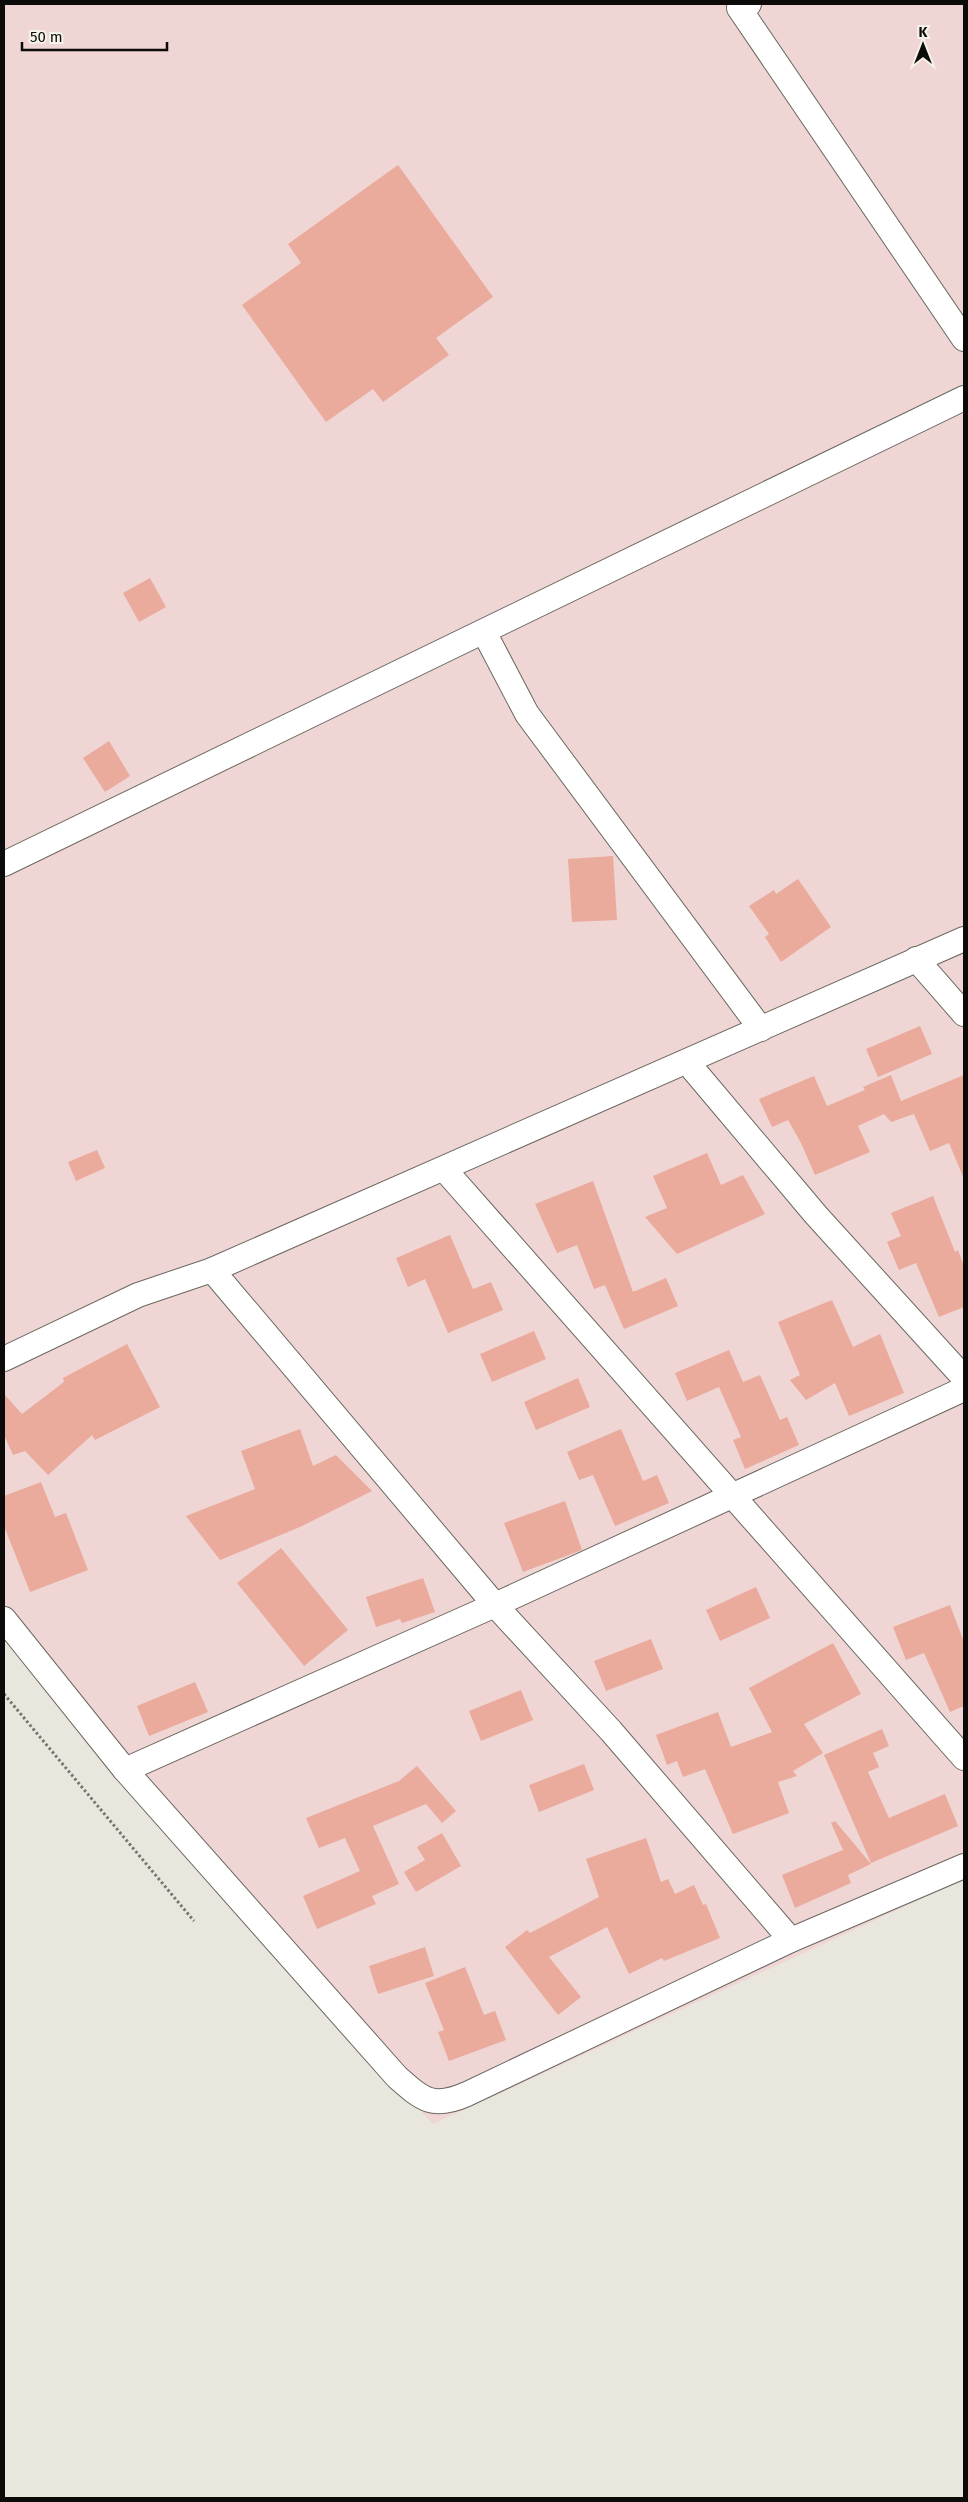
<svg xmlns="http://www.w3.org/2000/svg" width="968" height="2502" viewBox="0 0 968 2502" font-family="'Fira Sans',sans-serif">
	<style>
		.industrial { fill: #efd5d4 }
		.building { fill: #eaab9c }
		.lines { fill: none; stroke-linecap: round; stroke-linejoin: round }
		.minor-casing { stroke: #6a6860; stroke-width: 26 }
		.path { stroke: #76746e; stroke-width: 3; stroke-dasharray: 2.5 2.5; stroke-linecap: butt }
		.minor { stroke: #fff; stroke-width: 24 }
	</style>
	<rect width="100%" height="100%" fill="#e9e6dd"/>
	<polygon class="industrial" points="4,4 964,4 964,1879 433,2124 283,1968 159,1826 4,1627"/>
	<g class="building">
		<polygon points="398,165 493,297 436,338 449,355 383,402 373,389 326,422 242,305 301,263 288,244"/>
		<polygon points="150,578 166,607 139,622 123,593"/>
		<polygon points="109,741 130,776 105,792 83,758"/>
		<polygon points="613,856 617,920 572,922 568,859"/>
		<polygon points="798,879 831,927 781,962 765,937 769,934 749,906 774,890 776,894"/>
		<polygon points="920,1026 932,1054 878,1077 866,1049"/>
		<polygon points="891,1075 901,1101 964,1075 964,1179 949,1143 930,1151 914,1114 891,1122 884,1114 858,1126 870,1152 815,1175 801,1143 788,1120 772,1127 759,1099 814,1076 827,1106 865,1090 863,1087"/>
		<polygon points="97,1150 105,1168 76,1181 68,1162"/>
		<polygon points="707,1153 721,1185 743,1175 765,1214 677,1254 645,1217 667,1208 653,1176"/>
		<polygon points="593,1181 633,1292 666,1278 678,1306 624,1329 605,1285 594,1289 577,1245 557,1253 535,1204"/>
		<polygon points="933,1196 955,1252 958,1250 964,1266 964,1307 939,1317 916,1263 899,1270 887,1242 901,1236 891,1213"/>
		<polygon points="450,1235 473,1289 491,1282 503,1310 448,1333 425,1279 408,1287 396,1258"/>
		<polygon points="832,1300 853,1347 880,1334 904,1393 849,1416 835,1383 806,1400 790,1380 800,1375 778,1322"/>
		<polygon points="534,1331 546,1359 492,1382 480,1354"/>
		<polygon points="127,1344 160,1407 95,1440 92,1435 48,1475 25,1451 13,1455 4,1435 4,1394 22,1414 64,1382 63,1378"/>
		<polygon points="729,1350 743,1382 760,1375 780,1420 787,1417 799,1445 745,1469 733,1440 741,1437 719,1387 687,1401 675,1373"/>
		<polygon points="578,1378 590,1407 536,1430 524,1402"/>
		<polygon points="300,1429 313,1466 336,1455 372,1491 300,1527 220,1560 186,1516 255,1489 241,1451"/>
		<polygon points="621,1429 643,1481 657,1475 669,1503 615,1526 593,1475 579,1480 567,1452"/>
		<polygon points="41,1482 55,1517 66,1513 88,1570 30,1592 4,1526 4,1496"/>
		<polygon points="565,1501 582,1550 523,1572 504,1523"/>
		<polygon points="281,1548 348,1630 304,1666 237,1583"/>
		<polygon points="423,1578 435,1612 402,1623 400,1619 376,1627 366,1597"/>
		<polygon points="756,1587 770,1618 720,1641 706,1610"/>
		<polygon points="950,1605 964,1642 964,1706 950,1712 924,1653 906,1660 893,1627"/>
		<polygon points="651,1639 663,1669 606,1691 594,1661"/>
		<polygon points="833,1643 861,1694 804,1724 823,1753 793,1771 797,1776 778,1782 789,1813 733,1834 705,1769 683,1777 677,1761 667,1765 656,1735 718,1712 731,1747 772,1732 749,1688"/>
		<polygon points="195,1682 208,1712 149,1736 137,1706"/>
		<polygon points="521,1690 533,1720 481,1741 469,1711"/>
		<polygon points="882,1729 889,1746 873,1753 879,1767 868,1772 889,1818 945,1794 958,1826 871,1863 824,1755"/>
		<polygon points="584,1764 594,1790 539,1812 529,1785"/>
		<polygon points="417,1766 456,1811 442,1823 426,1804 373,1826 399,1884 372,1896 376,1904 317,1929 303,1896 360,1871 345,1838 319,1848 306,1818 399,1781"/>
		<polygon points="835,1821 871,1864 848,1875 851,1883 795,1908 782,1875 843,1850 831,1823"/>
		<polygon points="442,1833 461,1866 416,1892 404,1872 425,1860 417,1847"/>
		<polygon points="646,1838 661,1882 668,1879 675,1894 694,1885 703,1905 706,1904 720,1938 664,1961 662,1958 629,1974 607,1927 549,1957 581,1997 558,2015 505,1947 527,1930 530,1933 599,1897 586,1859"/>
		<polygon points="425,1947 434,1976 378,1994 369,1966"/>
		<polygon points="465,1967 484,2015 495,2011 506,2040 449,2061 438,2032 444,2030 425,1983"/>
	</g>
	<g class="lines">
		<defs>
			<g id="minor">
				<polyline points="749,4 739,8 964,339"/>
				<polyline points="484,632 527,714 761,1029"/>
				<polyline points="4,864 964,398"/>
				<polyline points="916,959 964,1014"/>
				<polyline points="687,1062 816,1215 964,1378"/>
				<polyline points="444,1169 964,1758"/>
				<polyline points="212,1270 495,1605 611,1731 791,1940"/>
				<polyline points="4,1359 138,1295 212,1270 964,939"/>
				<path d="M4,1619L125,1770L397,2077C423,2100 433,2109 467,2094L791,1940L964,1866"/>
				<polyline points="125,1770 495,1605 964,1389"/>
			</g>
		</defs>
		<use href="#minor" class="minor-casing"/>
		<polyline class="path" points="4,1694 194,1921"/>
		<use href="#minor" class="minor"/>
	</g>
	<rect width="968" height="2502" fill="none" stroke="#0c0b09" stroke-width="10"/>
	<g transform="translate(923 45)" stroke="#f6f3ea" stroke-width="4" paint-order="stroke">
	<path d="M0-4L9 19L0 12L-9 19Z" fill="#0c0b09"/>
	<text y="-8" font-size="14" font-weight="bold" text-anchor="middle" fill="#0c0b09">K</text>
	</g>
	<path d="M22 42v8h145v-8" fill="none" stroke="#0c0b09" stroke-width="2.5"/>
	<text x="30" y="42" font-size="15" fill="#0c0b09" stroke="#f6f3ea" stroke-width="4" paint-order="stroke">50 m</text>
</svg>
